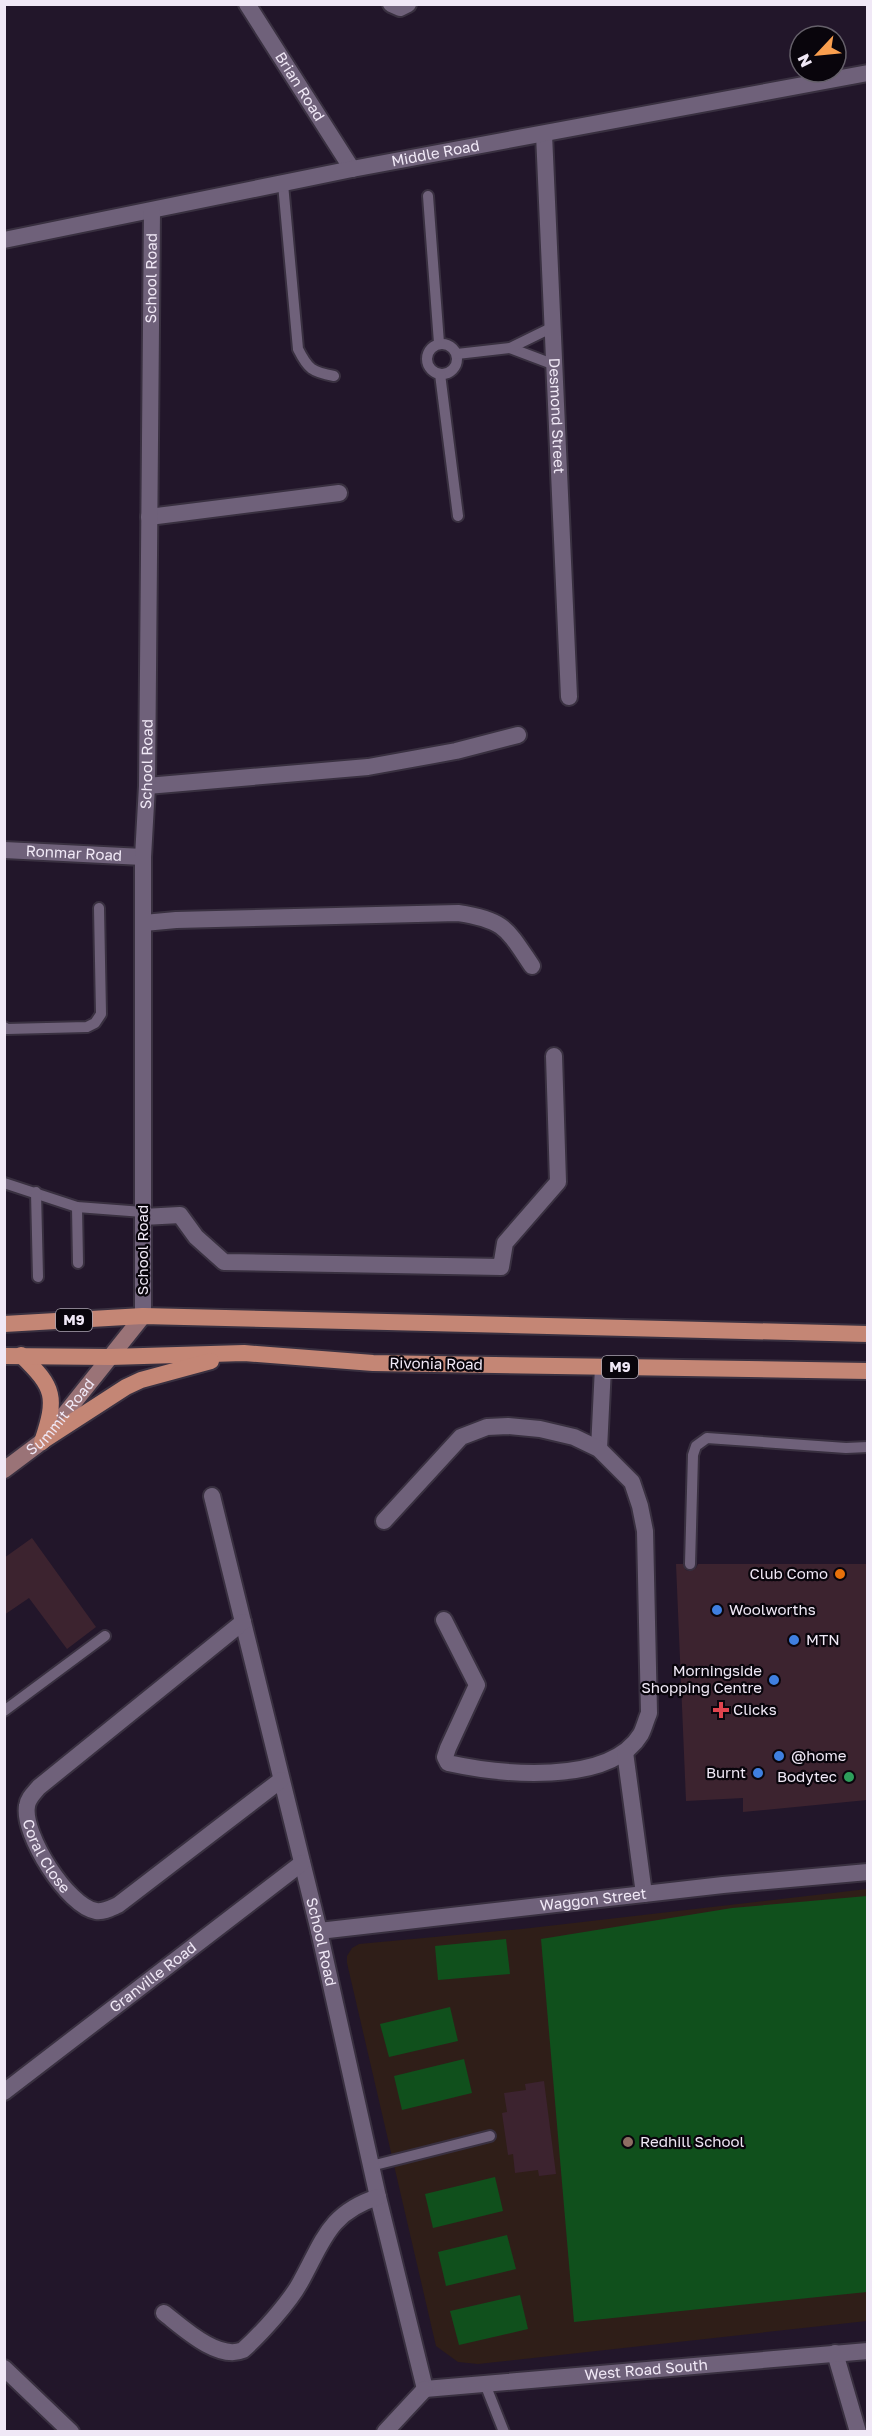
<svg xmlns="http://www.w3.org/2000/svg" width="872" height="2436" viewBox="0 0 872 2436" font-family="'Golos Text',sans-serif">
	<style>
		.education { fill: #2f1e18 }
		.green { fill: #10501c }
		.building { fill: #3c232f }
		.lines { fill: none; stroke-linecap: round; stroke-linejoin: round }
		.service-casing { stroke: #393040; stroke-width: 14 }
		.minor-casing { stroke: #393040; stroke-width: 20 }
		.secondary-casing { stroke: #393040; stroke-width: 20 }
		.primary-casing { stroke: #393040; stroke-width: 20 }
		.service { stroke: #6f617a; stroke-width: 10 }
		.minor { stroke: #6f617a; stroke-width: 16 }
		.secondary { stroke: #9a7377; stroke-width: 16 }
		.primary { stroke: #c48675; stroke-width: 16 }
		.food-dot { fill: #e8710a; stroke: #09050c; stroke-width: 2 }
		.shop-dot { fill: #3f7fe0; stroke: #09050c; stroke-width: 2 }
		.health-dot { fill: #e0444e; stroke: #09050c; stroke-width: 2 }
		.leisure-dot { fill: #2e9e5b; stroke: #09050c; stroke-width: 2 }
		.education-dot { fill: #8d6e63; stroke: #09050c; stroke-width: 2 }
		.labels { text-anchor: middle; stroke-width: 4.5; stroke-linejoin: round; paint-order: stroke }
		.shield { fill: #09050c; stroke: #aba4b0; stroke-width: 1.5 }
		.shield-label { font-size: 14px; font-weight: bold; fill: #f0e8f6 }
		.street-label { font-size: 15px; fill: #f0e8f6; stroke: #09050c }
		.poi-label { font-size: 15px; fill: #f0e8f6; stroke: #09050c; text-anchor: start }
	</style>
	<rect width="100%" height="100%" fill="#22162a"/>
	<polygon class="education" points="867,1889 867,2321 478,2364 458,2362 436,2346 347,1963 347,1956 352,1948 359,1944 522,1929"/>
	<g class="green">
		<polygon points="867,1896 867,2292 574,2322 541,1939 732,1908"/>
		<polygon points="506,1939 510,1974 438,1980 435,1946"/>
		<polygon points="450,2007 458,2041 389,2057 380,2024"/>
		<polygon points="464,2059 472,2093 402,2110 394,2076"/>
		<polygon points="495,2177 503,2211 433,2228 425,2194"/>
		<polygon points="507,2235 516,2269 446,2286 438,2252"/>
		<polygon points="520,2295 528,2329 459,2345 450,2311"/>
	</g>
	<g class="building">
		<polygon points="32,1538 96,1627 67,1649 29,1598 4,1615 4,1558"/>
		<polygon points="676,1564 683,1564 686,1570 690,1571 696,1568 698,1564 867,1564 867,1800 743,1812 743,1798 686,1801"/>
		<polygon points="544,2081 556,2174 539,2176 538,2170 515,2173 513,2154 508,2155 502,2113 507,2112 504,2093 526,2090 525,2084"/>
	</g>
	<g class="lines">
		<defs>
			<g id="service">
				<path d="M283,184L298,349C308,369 312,372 334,376"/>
				<polyline points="428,196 439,343"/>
				<circle cx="442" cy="359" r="15"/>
				<polyline points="510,348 555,365"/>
				<polyline points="457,354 510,348 553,327"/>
				<polyline points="440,374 458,516"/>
				<polyline points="4,1027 7,1029 87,1027 95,1023 101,1014 99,908"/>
				<polyline points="4,1183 77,1207 143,1212"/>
				<polyline points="36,1192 38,1277"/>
				<polyline points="77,1207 78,1263"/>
				<polyline points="690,1564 693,1455 696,1446 707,1438 846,1448 868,1447"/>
				<polyline points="4,1711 105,1636"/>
				<polyline points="371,2166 490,2136"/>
				<polyline points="485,2384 504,2432"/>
			</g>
			<g id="minor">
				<path id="s1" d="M247,4L352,169"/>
				<polyline points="391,4 400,8 408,4"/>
				<path id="s2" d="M544,134L569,697"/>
				<path id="s3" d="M4,240L352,169L868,73"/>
				<polyline points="149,517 339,493"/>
				<polyline points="147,786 368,767 456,751 518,735"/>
				<path id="s4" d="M4,850L143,857"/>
				<path d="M144,923L176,920L458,913C505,920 507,929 532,966"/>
				<polyline points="143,1217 180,1215 196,1237 224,1262 501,1267 505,1243 558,1182 554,1056"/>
				<path id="s5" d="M143,1316V857L147,786L152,211"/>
				<polyline points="599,1449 603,1367"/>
				<path id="s6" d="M212,1496L319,1931L378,2197L425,2389"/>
				<path d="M384,1521L461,1437L487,1427L508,1426L540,1429L574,1437L599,1449L632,1482L640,1506L645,1531L649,1713C646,1720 644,1728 641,1734C609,1787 498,1774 448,1763L445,1757L448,1748L477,1685L444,1620"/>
				<path id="s7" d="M243,1622L39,1787C34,1793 28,1798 27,1806C22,1834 68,1907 96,1911C104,1912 111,1908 118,1905L281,1780"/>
				<polyline points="625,1752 644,1894"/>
				<path id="s8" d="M319,1931L723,1885L868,1872"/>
				<path id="s9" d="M4,2092L302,1863"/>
				<path d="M164,2313C182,2327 218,2361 243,2350C260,2335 289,2303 300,2283C323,2242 328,2213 378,2197"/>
				<polyline points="835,2353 858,2432"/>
				<polyline points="4,2368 71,2432"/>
				<path id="s10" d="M425,2389L868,2351"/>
				<polyline points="385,2432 425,2389"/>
			</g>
			<g id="secondary">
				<path id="s11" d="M4,1470L44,1440L143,1316"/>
			</g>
			<g id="primary">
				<polyline points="4,1324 143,1316 868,1334"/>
				<path d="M21,1355C55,1388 57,1397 42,1442"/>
				<polyline points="4,1356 110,1357 244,1353 373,1363 868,1371"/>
				<polyline points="44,1440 126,1387 141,1380 211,1361"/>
			</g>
		</defs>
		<use href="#service" class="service-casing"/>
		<use href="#minor" class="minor-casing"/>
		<use href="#secondary" class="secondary-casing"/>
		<use href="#primary" class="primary-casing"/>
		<use href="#service" class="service"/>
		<use href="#minor" class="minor"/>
		<use href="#secondary" class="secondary"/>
		<use href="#primary" class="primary"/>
	</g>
	<circle class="food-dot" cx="840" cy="1574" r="6"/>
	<g class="shop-dot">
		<circle cx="717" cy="1610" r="6"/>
		<circle cx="794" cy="1640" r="6"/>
		<circle cx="774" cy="1680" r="6"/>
		<circle cx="779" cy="1756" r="6"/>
		<circle cx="758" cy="1773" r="6"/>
	</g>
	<path class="health-dot" d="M718 1701h6v6h6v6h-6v6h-6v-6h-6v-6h6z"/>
	<circle class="leisure-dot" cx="849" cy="1777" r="6"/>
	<circle class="education-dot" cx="628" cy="2142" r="6"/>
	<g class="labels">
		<g class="shield">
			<rect x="56" y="1309" width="36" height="22" rx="4.5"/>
			<rect x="602" y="1356" width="36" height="22" rx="4.5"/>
		</g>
		<g class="shield-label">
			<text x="74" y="1325">M9</text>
			<text x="620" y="1372">M9</text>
		</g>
		<g class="street-label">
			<text dy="5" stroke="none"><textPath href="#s1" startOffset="98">Brian Road</textPath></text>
			<text dy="5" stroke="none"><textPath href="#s3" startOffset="440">Middle Road</textPath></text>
			<text dy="5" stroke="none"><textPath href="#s5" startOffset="1038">School Road</textPath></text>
			<text dy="5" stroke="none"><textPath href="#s2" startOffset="282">Desmond Street</textPath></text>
			<text dy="5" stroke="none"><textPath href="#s5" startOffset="552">School Road</textPath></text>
			<text dy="5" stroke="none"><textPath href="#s4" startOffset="70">Ronmar Road</textPath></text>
			<text transform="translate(143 1250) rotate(-90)" y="5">School Road</text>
			<text transform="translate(436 1364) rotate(1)" y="5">Rivonia Road</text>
			<text dy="5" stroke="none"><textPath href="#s11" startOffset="78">Summit Road</textPath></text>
			<text dy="5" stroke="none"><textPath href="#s7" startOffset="340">Coral Close</textPath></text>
			<text dy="5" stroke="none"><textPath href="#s8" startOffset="276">Waggon Street</textPath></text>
			<text dy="5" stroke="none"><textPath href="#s6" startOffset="459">School Road</textPath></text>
			<text dy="5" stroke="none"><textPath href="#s9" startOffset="188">Granville Road</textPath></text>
			<text dy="5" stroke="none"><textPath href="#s10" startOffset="222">West Road South</textPath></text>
		</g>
		<g class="poi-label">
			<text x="828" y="1579" text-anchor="end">Club Como</text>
			<text x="729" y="1615">Woolworths</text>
			<text x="806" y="1645">MTN</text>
			<text x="762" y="1676" text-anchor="end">Morningside<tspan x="762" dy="17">Shopping Centre</tspan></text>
			<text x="733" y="1715">Clicks</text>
			<text x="791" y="1761">@home</text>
			<text x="746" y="1778" text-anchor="end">Burnt</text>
			<text x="837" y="1782" text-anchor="end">Bodytec</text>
			<text x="640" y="2147">Redhill School</text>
		</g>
	</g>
	<rect width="872" height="2436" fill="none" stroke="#f0e8f6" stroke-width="12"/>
	<g transform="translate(818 54) rotate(244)"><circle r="28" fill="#09050c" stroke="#65606a" stroke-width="1.5"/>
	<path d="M0-4.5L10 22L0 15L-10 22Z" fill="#fa9f4f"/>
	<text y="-9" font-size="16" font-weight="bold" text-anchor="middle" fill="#f0e8f6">N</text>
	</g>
</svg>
